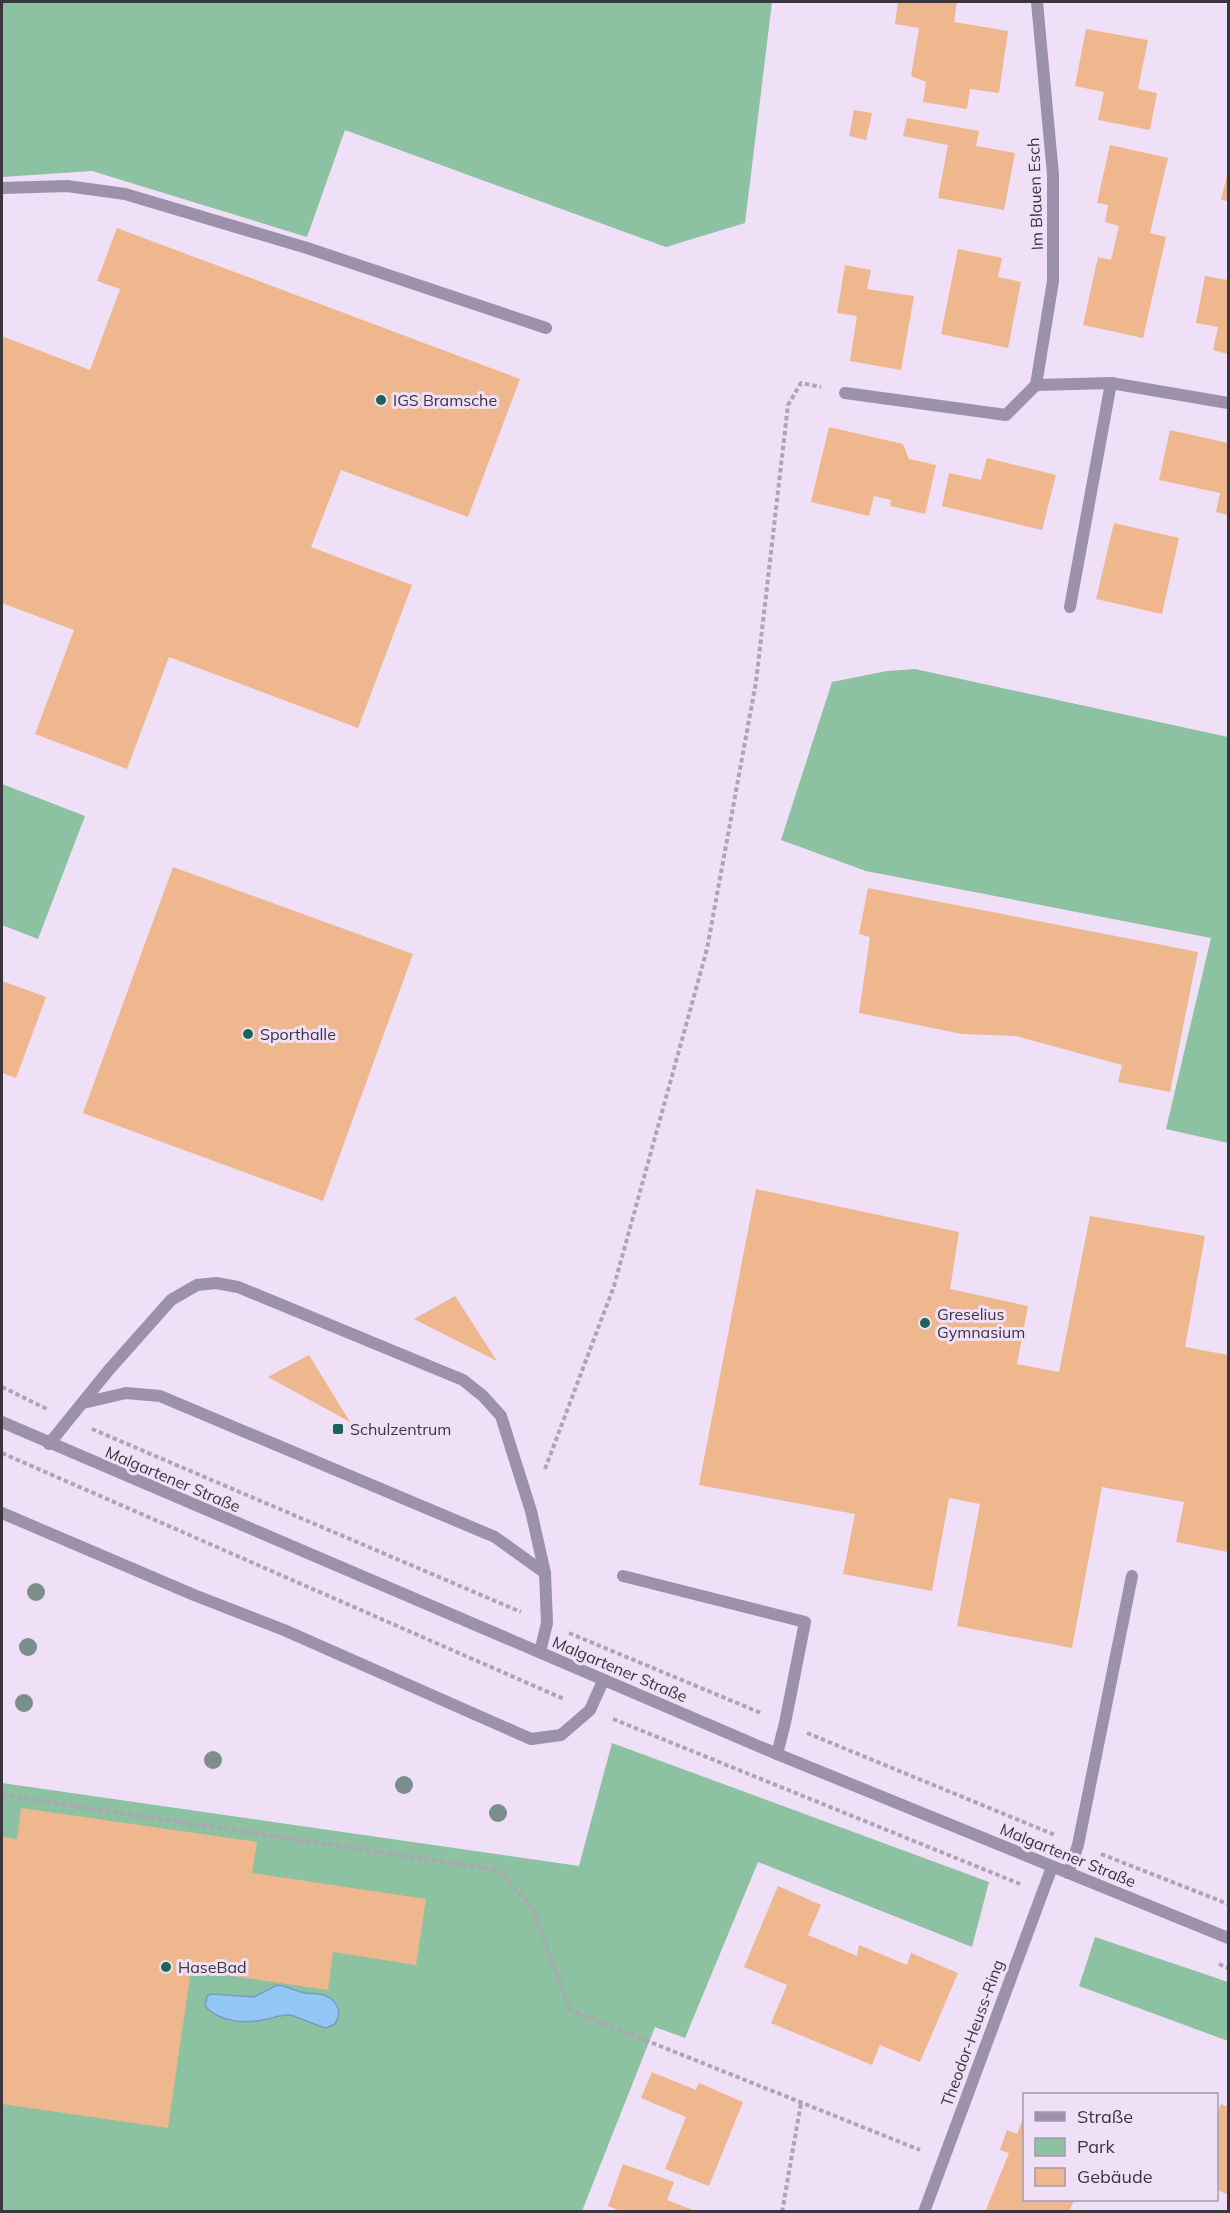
<svg xmlns="http://www.w3.org/2000/svg" width="1230" height="2213" viewBox="0 0 1230 2213" font-family="Mulish,sans-serif">
	<style>
		.green { fill: #8cc1a2 }
		.water { fill: #93c8f6; stroke: #799cbf; stroke-width: 1.5 }
		.building { fill: #eeb78d }
		.lines { fill: none; stroke-linecap: round; stroke-linejoin: round }
		.path { stroke: #afa3b5; stroke-width: 4; stroke-dasharray: 4.5 3; stroke-linecap: butt }
		.service { stroke: #9b91aa; stroke-width: 12 }
		.minor { stroke: #9b91aa; stroke-width: 12 }
		.tertiary { stroke: #9b91aa; stroke-width: 12 }
		.tree { fill: #7a8e8b }
		.poi-dot { fill: #1d6457; stroke: #efdff7; stroke-width: 2 }
		.labels { text-anchor: middle; stroke-width: 6; stroke-linejoin: round; paint-order: stroke }
		.street-label { font-size: 16px; fill: #3b353e; stroke: #efdff7 }
		.poi-label { font-size: 16px; fill: #3b353e; stroke: #efdff7; text-anchor: start }
	</style>
	<rect width="100%" height="100%" fill="#efdff7"/>
	<g class="green">
		<polygon points="2,2 772,2 745,223 666,247 345,130 307,237 92,171 2,177"/>
		<polygon points="915,669 1228,737 1228,1143 1166,1129 1211,938 866,871 781,840 832,682 887,671"/>
		<polygon points="2,784 85,816 38,939 2,925"/>
		<polygon points="612,1743 989,1882 972,1947 758,1862 685,2038 655,2027 582,2211 2,2212 2,1783 579,1866"/>
		<polygon points="1095,1937 1228,1982 1228,2041 1079,1986"/>
	</g>
	<path class="water" d="M277,1985C287,1986 295,1991 305,1993C309,1994 314,1993 319,1994C335,1997 344,2010 335,2024L326,2028C314,2025 302,2018 290,2015C280,2014 271,2019 262,2020C244,2024 217,2021 205,2006L207,1996L212,1994L254,1997Z"/>
	<g class="building">
		<polygon points="898,2 957,2 954,22 1008,31 999,93 970,89 967,109 923,102 926,82 911,76 919,28 895,24"/>
		<polygon points="1086,29 1148,40 1138,89 1157,93 1150,130 1098,120 1104,92 1075,86"/>
		<polygon points="854,110 872,113 866,140 849,136"/>
		<polygon points="907,118 979,131 976,146 1015,153 1004,210 938,198 948,145 903,136"/>
		<polygon points="1110,145 1168,158 1150,233 1166,237 1143,338 1083,325 1098,257 1111,260 1119,226 1105,222 1108,205 1097,203"/>
		<polygon points="1228,171 1228,201 1221,200"/>
		<polygon points="117,228 520,379 468,517 341,470 311,547 412,585 358,728 169,657 127,769 35,734 74,630 2,603 2,336 90,370 120,289 97,281"/>
		<polygon points="958,249 1002,258 998,277 1021,282 1008,348 941,334"/>
		<polygon points="845,265 871,270 867,289 914,296 901,370 850,361 857,316 837,313"/>
		<polygon points="1205,276 1228,280 1228,354 1213,350 1218,327 1196,323"/>
		<polygon points="829,427 903,444 909,459 936,465 925,514 890,506 891,500 874,496 869,516 811,502"/>
		<polygon points="1170,430 1228,443 1228,515 1216,512 1220,493 1159,480"/>
		<polygon points="987,458 1056,475 1042,530 942,506 949,473 981,480"/>
		<polygon points="1114,523 1179,538 1162,614 1096,599"/>
		<polygon points="173,867 413,954 323,1201 83,1113"/>
		<polygon points="868,888 1198,952 1170,1092 1118,1082 1122,1065 1016,1036 962,1034 859,1013 870,937 859,934"/>
		<polygon points="2,981 46,997 16,1078 2,1073"/>
		<polygon points="756,1189 959,1232 950,1289 1028,1306 1017,1364 1059,1372 1090,1216 1205,1236 1185,1347 1228,1355 1228,1552 1176,1542 1184,1502 1102,1487 1072,1648 957,1626 980,1504 949,1498 932,1591 843,1574 855,1514 699,1485"/>
		<polygon points="455,1296 497,1361 414,1319"/>
		<polygon points="309,1355 350,1422 268,1377"/>
		<polygon points="21,1808 257,1842 252,1873 426,1899 416,1965 333,1952 328,1990 191,1970 168,2128 2,2104 2,1837 17,1839"/>
		<polygon points="778,1886 821,1905 808,1935 857,1956 859,1945 907,1965 911,1953 958,1973 920,2062 880,2045 872,2065 771,2023 787,1985 744,1967"/>
		<polygon points="652,2072 696,2090 699,2083 743,2102 709,2186 665,2169 686,2117 641,2098"/>
		<polygon points="1221,2104 1228,2107 1228,2195 1216,2189 1216,2115"/>
		<polygon points="1024,2116 1024,2200 1074,2200 1069,2212 985,2212 1009,2153 1000,2150 1007,2130 1017,2134"/>
		<polygon points="623,2164 674,2182 667,2200 698,2212 623,2212 608,2206"/>
	</g>
	<g class="lines">
		<g class="path">
			<polyline points="2,1387 47,1409"/>
			<polyline points="92,1429 521,1612"/>
			<polyline points="2,1453 564,1699"/>
			<polyline points="545,1469 614,1286 707,949 756,682 788,405 801,383 821,387"/>
			<polyline points="569,1633 761,1713"/>
			<polyline points="613,1719 1020,1884"/>
			<polyline points="807,1733 1055,1835"/>
			<polyline points="2,1795 498,1870 532,1907 570,2010 920,2150"/>
			<polyline points="1101,1854 1228,1904"/>
			<polyline points="1219,1964 1228,1968"/>
			<polyline points="782,2212 801,2103"/>
		</g>
		<g class="service">
			<polyline points="2,188 67,186 125,194 307,248 546,328"/>
			<polyline points="83,1403 126,1393 160,1396 495,1537 545,1573"/>
			<polyline points="49,1444 108,1371 171,1300 197,1285 216,1283 238,1287 463,1380 483,1396 501,1416 531,1511 545,1573 547,1623 540,1652"/>
			<polyline points="2,1513 194,1595 284,1630 531,1739 561,1735 590,1710 603,1681"/>
			<polyline points="623,1576 805,1622 785,1723 777,1754"/>
			<polyline points="1068,1873 1078,1845 1132,1576"/>
		</g>
		<g class="minor">
			<polyline points="1036,385 1111,383 1228,403"/>
			<polyline points="845,393 1006,415 1036,385 1053,281 1053,175 1037,2"/>
			<polyline points="1070,607 1111,383"/>
			<polyline points="924,2212 1052,1867"/>
		</g>
		<polyline class="tertiary" points="2,1422 777,1754 1228,1938"/>
	</g>
	<g class="tree">
		<circle cx="36" cy="1592" r="9"/>
		<circle cx="28" cy="1647" r="9"/>
		<circle cx="24" cy="1703" r="9"/>
		<circle cx="213" cy="1760" r="9"/>
		<circle cx="404" cy="1785" r="9"/>
		<circle cx="498" cy="1813" r="9"/>
	</g>
	<g class="poi-dot">
		<circle cx="381" cy="400" r="6"/>
		<circle cx="248" cy="1034" r="6"/>
		<circle cx="925" cy="1323" r="6"/>
		<rect x="332" y="1423" width="12" height="12" rx="3"/>
		<circle cx="166" cy="1967" r="6"/>
	</g>
	<g class="labels">
		<g class="street-label">
			<text transform="translate(1035 194) rotate(-92)" y="6">Im Blauen Esch</text>
			<text transform="translate(173 1479) rotate(23)" y="6">Malgartener Straße</text>
			<text transform="translate(620 1669) rotate(23)" y="6">Malgartener Straße</text>
			<text transform="translate(1068 1855) rotate(22)" y="6">Malgartener Straße</text>
			<text transform="translate(972 2033) rotate(-70)" y="6">Theodor-Heuss-Ring</text>
		</g>
		<g class="poi-label">
			<text x="393" y="406">IGS Bramsche</text>
			<text x="260" y="1040">Sporthalle</text>
			<text x="937" y="1320">Greselius<tspan x="937" dy="18">Gymnasium</tspan></text>
			<text x="350" y="1435">Schulzentrum</text>
			<text x="178" y="1973">HaseBad</text>
		</g>
	</g>
	<rect width="1230" height="2213" fill="none" stroke="#3b353e" stroke-width="6"/>
	<rect x="1023" y="2093" width="195" height="108" fill="#efdff7" stroke="#a79bad" stroke-width="1.5"/>
	<rect x="1035" y="2112" width="30" height="9" fill="#9b91aa" stroke="#a79bad" stroke-width="1.5"/>
	<text x="1077" y="2123" font-size="18" fill="#3b353e">Straße</text>
	<rect x="1035" y="2138" width="30" height="18" fill="#8cc1a2" stroke="#a79bad" stroke-width="1.5"/>
	<text x="1077" y="2153" font-size="18" fill="#3b353e">Park</text>
	<rect x="1035" y="2168" width="30" height="18" fill="#eeb78d" stroke="#a79bad" stroke-width="1.5"/>
	<text x="1077" y="2183" font-size="18" fill="#3b353e">Gebäude</text>
</svg>
